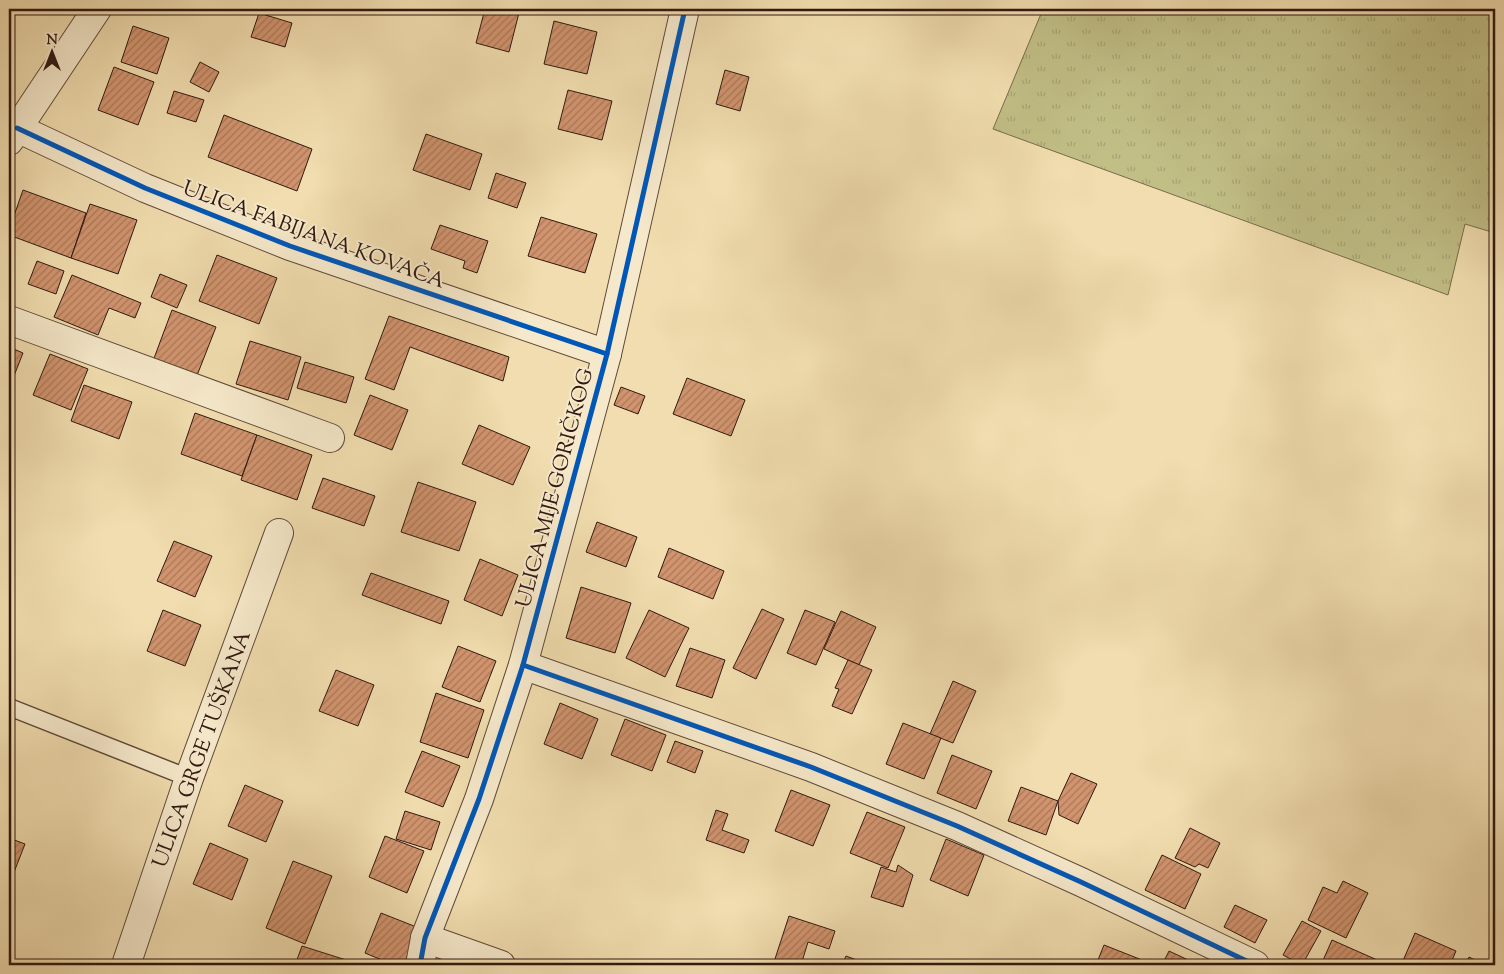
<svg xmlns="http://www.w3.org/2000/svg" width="1504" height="974" viewBox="0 0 1504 974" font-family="'Sorts Mill Goudy',serif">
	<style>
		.grass { fill: url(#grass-tufts); stroke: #786c4c }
		.building { fill: url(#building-hatch); stroke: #301911 }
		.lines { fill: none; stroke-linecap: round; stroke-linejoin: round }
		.service-casing { stroke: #604a38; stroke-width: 19 }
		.minor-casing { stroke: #604a38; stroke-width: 30 }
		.service { stroke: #f6e9cb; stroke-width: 16 }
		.minor { stroke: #f6e9cb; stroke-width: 28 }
		.cycleway-casing { stroke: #f6e9cb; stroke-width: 8 }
		.cycleway { stroke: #0057b8; stroke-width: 5 }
		.labels { text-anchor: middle; stroke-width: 4; stroke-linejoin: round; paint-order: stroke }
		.street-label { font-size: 21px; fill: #301911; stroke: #f6e9cb }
	</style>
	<defs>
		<pattern id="grass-tufts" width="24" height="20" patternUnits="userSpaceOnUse" patternTransform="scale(1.25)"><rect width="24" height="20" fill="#c1bf86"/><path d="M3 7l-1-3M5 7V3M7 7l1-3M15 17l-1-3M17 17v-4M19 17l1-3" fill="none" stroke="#a6a473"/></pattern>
		<pattern id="building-hatch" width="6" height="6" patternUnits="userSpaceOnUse" patternTransform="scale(1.25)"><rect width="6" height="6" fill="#d1946e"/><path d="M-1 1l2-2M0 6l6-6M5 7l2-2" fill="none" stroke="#aa7859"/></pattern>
	</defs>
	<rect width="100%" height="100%" fill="#f1ddaf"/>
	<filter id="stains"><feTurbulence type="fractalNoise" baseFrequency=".004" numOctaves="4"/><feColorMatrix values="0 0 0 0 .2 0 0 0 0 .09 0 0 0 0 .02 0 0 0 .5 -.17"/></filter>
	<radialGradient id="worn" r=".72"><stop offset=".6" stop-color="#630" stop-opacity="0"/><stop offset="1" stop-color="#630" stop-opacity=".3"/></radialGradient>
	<polygon class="grass" points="1043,9 1495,9 1495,233 1465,224 1448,295 993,129"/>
	<g class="building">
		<polygon points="485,9 520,9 509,52 476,43"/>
		<polygon points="259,13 292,23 285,47 251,37"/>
		<polygon points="554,21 597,32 587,74 544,64"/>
		<polygon points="133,26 169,38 157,74 121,62"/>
		<polygon points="200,62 219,72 209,92 190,82"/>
		<polygon points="114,67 154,82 138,125 98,110"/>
		<polygon points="725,70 749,77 740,111 716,104"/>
		<polygon points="568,90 612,101 602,140 558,129"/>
		<polygon points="174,91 204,100 196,122 167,113"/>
		<polygon points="224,115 312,149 297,191 208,157"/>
		<polygon points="426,134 482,154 470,190 413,170"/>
		<polygon points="496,173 526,183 517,208 488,198"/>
		<polygon points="23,190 86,213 71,258 9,235 9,230"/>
		<polygon points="90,204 137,220 118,274 71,258"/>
		<polygon points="541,217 597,234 585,273 528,256"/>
		<polygon points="440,225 488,241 477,273 463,268 465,261 431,249"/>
		<polygon points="217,255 277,278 259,324 199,301"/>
		<polygon points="37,261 64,271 56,294 28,284"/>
		<polygon points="160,274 187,285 177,308 151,297"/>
		<polygon points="72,275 141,303 135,318 109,308 98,335 54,317"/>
		<polygon points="172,310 216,327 196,378 153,361"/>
		<polygon points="389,316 509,357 503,381 410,347 394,390 365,379"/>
		<polygon points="250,341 301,357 288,400 236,384"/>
		<polygon points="9,347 23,353 10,386 9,385"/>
		<polygon points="50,354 88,369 71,410 33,395"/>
		<polygon points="305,362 354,377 346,403 297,388"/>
		<polygon points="687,378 745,400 731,436 673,414"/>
		<polygon points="84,385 132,402 119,439 71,421"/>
		<polygon points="621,387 645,396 638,414 614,405"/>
		<polygon points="370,395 408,410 392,450 354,435"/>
		<polygon points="195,413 257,435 242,476 181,454"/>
		<polygon points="479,425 530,447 513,485 462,464"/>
		<polygon points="257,435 312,455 297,500 241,480"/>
		<polygon points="323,478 375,496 364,526 312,508"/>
		<polygon points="418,482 476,502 459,551 401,532"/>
		<polygon points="597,522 637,537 626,567 586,552"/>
		<polygon points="174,541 212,556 195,597 157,581"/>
		<polygon points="669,548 724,571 713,599 658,577"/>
		<polygon points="480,559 518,575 502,616 464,600"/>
		<polygon points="371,573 449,601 441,624 362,595"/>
		<polygon points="581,587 631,603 615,653 566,638"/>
		<polygon points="762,609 784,619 756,679 733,668"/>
		<polygon points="163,610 201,625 185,666 147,651"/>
		<polygon points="649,610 689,628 665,677 626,658"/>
		<polygon points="805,610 835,622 816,665 787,653"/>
		<polygon points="841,611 876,627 859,665 824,649"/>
		<polygon points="458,646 496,661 480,702 442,687"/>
		<polygon points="690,648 725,660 712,698 676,686"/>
		<polygon points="848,660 872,670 852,714 832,706 839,689 835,688"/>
		<polygon points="336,670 374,685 358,726 319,711"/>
		<polygon points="953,681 976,691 953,743 930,734"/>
		<polygon points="436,693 484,710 468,758 420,742"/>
		<polygon points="560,703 598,719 582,759 544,744"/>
		<polygon points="625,719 666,735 652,771 611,755"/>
		<polygon points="903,723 941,738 924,779 886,764"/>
		<polygon points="675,741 703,751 695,773 667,762"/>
		<polygon points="422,751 460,766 443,807 405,792"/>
		<polygon points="952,755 992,771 976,809 937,793"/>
		<polygon points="1071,773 1097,784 1078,824 1059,815 1058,801"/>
		<polygon points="245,785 283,801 266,842 228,826"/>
		<polygon points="1021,787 1058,801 1046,835 1008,821"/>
		<polygon points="791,790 830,805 813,846 775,831"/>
		<polygon points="716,810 728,814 722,830 749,840 744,853 706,840"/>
		<polygon points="405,811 440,822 431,850 396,839"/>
		<polygon points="867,812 905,827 888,868 850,853"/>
		<polygon points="1190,828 1220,843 1208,868 1199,864 1195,867 1175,858"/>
		<polygon points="385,836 424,851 407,893 369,877"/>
		<polygon points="9,838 25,844 11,880 9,879"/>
		<polygon points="946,839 984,855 968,896 930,880"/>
		<polygon points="210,843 248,859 232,900 193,884"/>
		<polygon points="1162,855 1201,874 1185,909 1145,890"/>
		<polygon points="293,861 332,876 305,944 266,928"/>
		<polygon points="898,865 913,875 903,907 871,897 881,867 896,872"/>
		<polygon points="1343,881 1368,893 1346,938 1308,920 1323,887 1337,893"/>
		<polygon points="1235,905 1267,920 1255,943 1224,927"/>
		<polygon points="381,913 419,928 404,965 394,965 365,953"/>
		<polygon points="789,916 835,931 829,949 808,942 801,965 773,965"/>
		<polygon points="1302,921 1321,931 1302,965 1283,955"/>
		<polygon points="1415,933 1456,951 1450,965 1407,965 1402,963"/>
		<polygon points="1332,940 1384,963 1383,965 1321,965"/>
		<polygon points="1104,945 1142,960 1140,965 1096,965"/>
		<polygon points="302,946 362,965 295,965"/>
		<polygon points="1169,951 1199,965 1162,965"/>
		<polygon points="846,956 870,965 842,965"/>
		<polygon points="1469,957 1485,965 1465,965"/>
	</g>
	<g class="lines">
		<defs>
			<polyline id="service" points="9,707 189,778"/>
			<g id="minor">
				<polyline points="17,128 145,188 290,246 607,354"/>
				<polyline points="9,141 97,9"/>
				<polyline points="9,320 330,438"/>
				<polyline points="523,665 811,767 957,826 1081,882 1255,965"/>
				<polyline points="425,938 501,965"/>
				<polyline points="126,965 189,778 279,533"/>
				<polyline points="420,965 425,938 479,799 523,665 607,354 685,9"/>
			</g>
		</defs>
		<use href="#service" class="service-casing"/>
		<use href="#minor" class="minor-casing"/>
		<use href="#service" class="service"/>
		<use href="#minor" class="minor"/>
		<defs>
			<g id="cycleway">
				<polyline points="17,128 145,188 290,246 607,354"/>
				<polyline points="523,665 811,767 957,826 1081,882 1255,965"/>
				<polyline points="420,965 425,938 479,799 523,665 607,354 685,9"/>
			</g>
		</defs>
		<use href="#cycleway" class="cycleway-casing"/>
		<use href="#cycleway" class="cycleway"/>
	</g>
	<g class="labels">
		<g class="street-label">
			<text transform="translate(314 234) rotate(20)" y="7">ULICA FABIJANA KOVAČA</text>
			<text transform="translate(554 488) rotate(-75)" y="7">ULICA MIJE GORIČKOG</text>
			<text transform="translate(201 749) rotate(-70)" y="7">ULICA GRGE TUŠKANA</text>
		</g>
	</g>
	<rect width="1504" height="974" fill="none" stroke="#f1ddaf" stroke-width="30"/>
	<rect x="10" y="10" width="1484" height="954" fill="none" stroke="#301911" stroke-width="2.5"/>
	<rect x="15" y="15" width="1474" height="944" fill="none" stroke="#301911"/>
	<g transform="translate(52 52)" stroke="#f6e9cb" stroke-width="4" paint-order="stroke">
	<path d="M0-4L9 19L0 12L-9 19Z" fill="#301911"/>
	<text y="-8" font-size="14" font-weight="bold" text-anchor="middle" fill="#301911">N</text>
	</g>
	<rect width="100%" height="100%" filter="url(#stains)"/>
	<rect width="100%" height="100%" fill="url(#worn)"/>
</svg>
